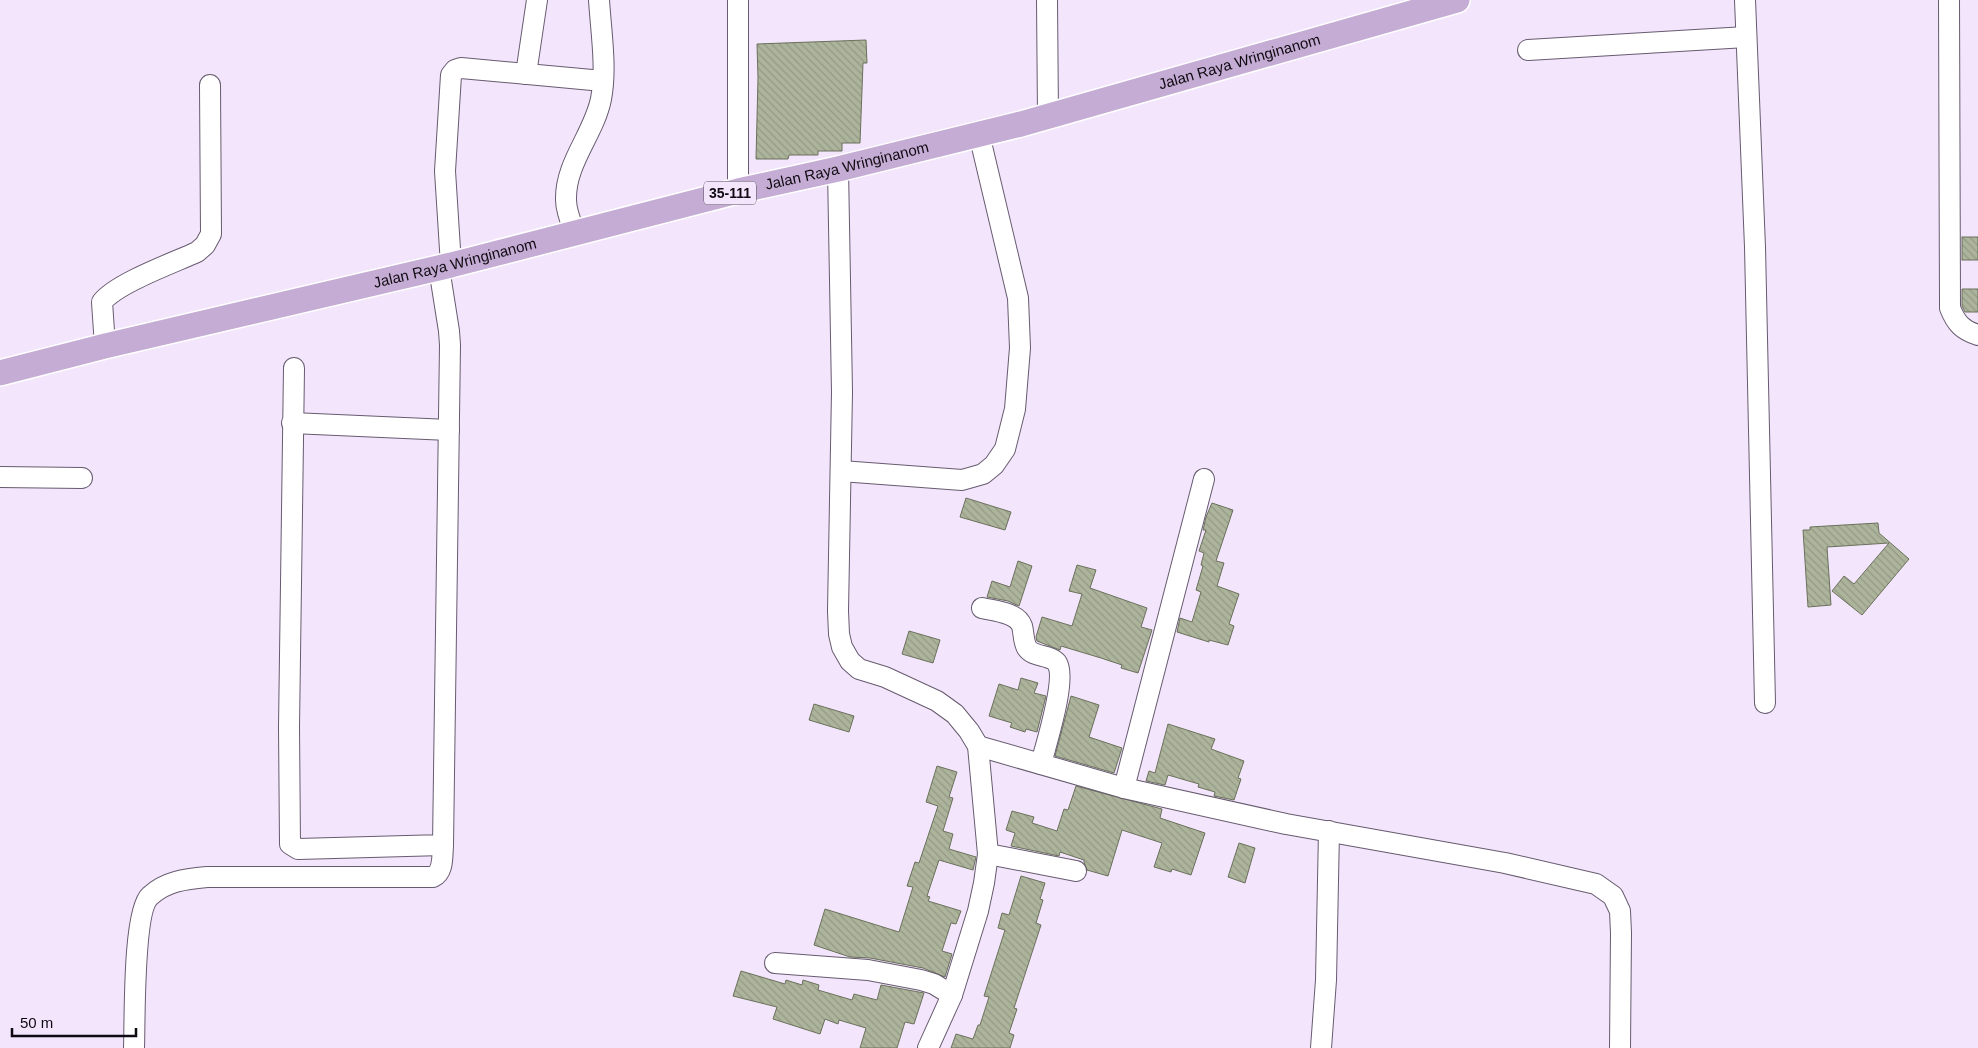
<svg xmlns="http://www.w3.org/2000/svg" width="1978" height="1048" viewBox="0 0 1978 1048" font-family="Arial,sans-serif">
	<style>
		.building { fill: url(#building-back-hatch); stroke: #6a715b }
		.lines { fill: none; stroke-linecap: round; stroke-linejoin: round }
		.minor-casing { stroke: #675b6f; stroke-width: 22 }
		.major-casing { stroke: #fff; stroke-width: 28 }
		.minor { stroke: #fff; stroke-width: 20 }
		.major { stroke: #c5acd4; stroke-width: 25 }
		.labels { text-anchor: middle; stroke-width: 4.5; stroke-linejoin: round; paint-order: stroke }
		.shield { fill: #f3e5fc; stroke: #534c58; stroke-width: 1 }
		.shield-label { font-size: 14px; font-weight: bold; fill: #0f0a11 }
		.street-label { font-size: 15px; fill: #0f0a11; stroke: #f3e5fc }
	</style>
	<defs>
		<pattern id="building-back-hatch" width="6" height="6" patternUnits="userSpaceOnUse" patternTransform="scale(1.25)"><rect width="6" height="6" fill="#adb49c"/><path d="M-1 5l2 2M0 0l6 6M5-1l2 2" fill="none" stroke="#949985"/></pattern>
	</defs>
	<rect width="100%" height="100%" fill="#f3e5fc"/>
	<g class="building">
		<polygon points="866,40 867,63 863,63 860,143 842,143 842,151 818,151 818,155 789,155 788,159 756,159 758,78 757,44"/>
		<rect x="1962" y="237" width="16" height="23"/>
		<polygon points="1962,289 1978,289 1978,312 1965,312 1962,306"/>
		<polygon points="966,498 1011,512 1005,530 960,517"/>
		<polygon points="1212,503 1233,510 1216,561 1224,563 1217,586 1239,594 1229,624 1234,626 1228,645 1209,640 1209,642 1177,632 1180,618 1192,622 1201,592 1196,590 1203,566 1201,565 1204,553 1199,551 1206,530 1203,530 1206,517"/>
		<polygon points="1878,523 1879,533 1909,559 1862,615 1832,591 1844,576 1854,584 1889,543 1827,547 1831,605 1808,607 1803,530 1810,530 1810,527"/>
		<polygon points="1018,561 1032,566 1019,606 1008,601 987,597 992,581 1010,587"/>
		<polygon points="1077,565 1096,570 1090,588 1147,608 1141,627 1152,630 1138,673 1121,668 1122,665 1101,658 1061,646 1060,650 1037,641 1036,637 1042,617 1072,626 1082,594 1069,591"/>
		<polygon points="909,631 940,640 933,663 902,654"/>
		<polygon points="1021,678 1038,683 1034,693 1046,696 1037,732 1026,729 1025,732 1010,727 1012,723 989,716 999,684 1018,690"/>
		<polygon points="1071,696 1099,705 1089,737 1122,748 1114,773 1055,756"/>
		<polygon points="814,704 854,716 849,732 809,720"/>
		<polygon points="1168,724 1215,739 1211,749 1244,761 1238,778 1241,779 1234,800 1214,796 1215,792 1198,787 1199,784 1168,775 1165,785 1146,781 1149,771 1155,773"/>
		<polygon points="937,766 957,772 949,797 953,798 943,831 953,834 949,849 976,857 973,870 939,860 927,896 930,897 928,901 961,911 956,924 951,923 942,951 952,954 945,977 923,968 870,958 850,957 814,945 825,909 899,932 913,887 907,886 915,862 919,863 938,806 926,802"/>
		<polygon points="1076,786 1162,809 1160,818 1205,833 1191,875 1172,869 1171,872 1154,867 1162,843 1122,830 1108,876 1087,870 1084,862 1084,860 1060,852 1059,856 1011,846 1015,833 1006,830 1012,811 1034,817 1032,823 1057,831 1064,809 1068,810"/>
		<polygon points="1239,843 1255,848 1245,883 1228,877"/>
		<polygon points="1021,876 1045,883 1040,899 1043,900 1036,923 1041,925 1014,1008 1017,1009 1009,1033 1014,1035 1010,1048 951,1048 956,1034 973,1039 978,1025 980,1025 989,997 984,996 1005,930 998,928 1002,913 1009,915"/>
		<polygon points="741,971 785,984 786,980 802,985 803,980 819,985 818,990 852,1000 854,994 877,1000 881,985 924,993 914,1024 905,1022 897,1048 860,1048 866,1028 839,1020 838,1024 825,1019 820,1034 773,1019 777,1007 733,996"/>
	</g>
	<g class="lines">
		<defs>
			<g id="minor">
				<polyline points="738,0 738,191"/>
				<polyline points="1047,0 1048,116"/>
				<polyline points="1745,0 1755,247 1765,703"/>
				<path d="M1949,0L1950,308C1956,323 1962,330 1978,335"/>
				<polyline points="1528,50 1746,37"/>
				<polyline points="526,74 537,0"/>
				<polyline points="838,169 842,392 838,611 839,634 842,647 850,661 859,669 885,677 937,701 955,714 969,731 978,746 988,854 984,883 978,911 952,995 928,1048"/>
				<path d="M575,233C571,223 566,211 566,200C565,163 594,134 601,99C607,68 601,32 599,0"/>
				<polyline points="451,265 445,171 451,75 455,70 461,68 603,81"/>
				<path d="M105,346L102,302C117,283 173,263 197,252L205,245L211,234L210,85"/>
				<polyline points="294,368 289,727 290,844 298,849 443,845 450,345 449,331 439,268"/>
				<polyline points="292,423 449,430"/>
				<polyline points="841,471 962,480 983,474 994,465 1005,449 1015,409 1020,348 1018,298 979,134"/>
				<polyline points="0,477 82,478"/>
				<path d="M982,608C994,611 1017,612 1022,626C1024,633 1023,641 1027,648C1034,658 1050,654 1057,663C1067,679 1046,744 1041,764"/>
				<polyline points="978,746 1124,788 1286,824 1505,863 1596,884 1613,896 1620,911 1621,933 1620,1048"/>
				<polyline points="1124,788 1204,479"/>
				<polyline points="988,854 1076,871"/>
				<polyline points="775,963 868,970 921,980 934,984 952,995"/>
				<path d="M134,1048C135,1021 133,911 150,896C166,881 186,879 207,877H433C444,872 442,856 443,845"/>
				<polyline points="1321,1048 1326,980 1329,831"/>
			</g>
			<g id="major">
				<path id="s1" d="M0,373L105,346L451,265L738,191L838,169L1021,124L1457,0"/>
			</g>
		</defs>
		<use href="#minor" class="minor-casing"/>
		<use href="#major" class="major-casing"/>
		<use href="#minor" class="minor"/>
		<use href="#major" class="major"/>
	</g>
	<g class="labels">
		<rect class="shield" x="704" y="181.5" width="52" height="23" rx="4"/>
		<g class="shield-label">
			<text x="730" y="198">35-111</text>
		</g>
		<g class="street-label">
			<text dy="5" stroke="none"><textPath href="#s1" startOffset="1278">Jalan Raya Wringinanom</textPath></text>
			<text dy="5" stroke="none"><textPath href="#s1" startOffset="872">Jalan Raya Wringinanom</textPath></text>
			<text dy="5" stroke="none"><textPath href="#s1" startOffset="468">Jalan Raya Wringinanom</textPath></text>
		</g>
	</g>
	<path d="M12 1028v8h124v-8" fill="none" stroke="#0f0a11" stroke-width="2.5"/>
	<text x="20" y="1028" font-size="15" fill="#0f0a11" stroke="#f3e5fc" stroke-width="4" paint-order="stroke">50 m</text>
</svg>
